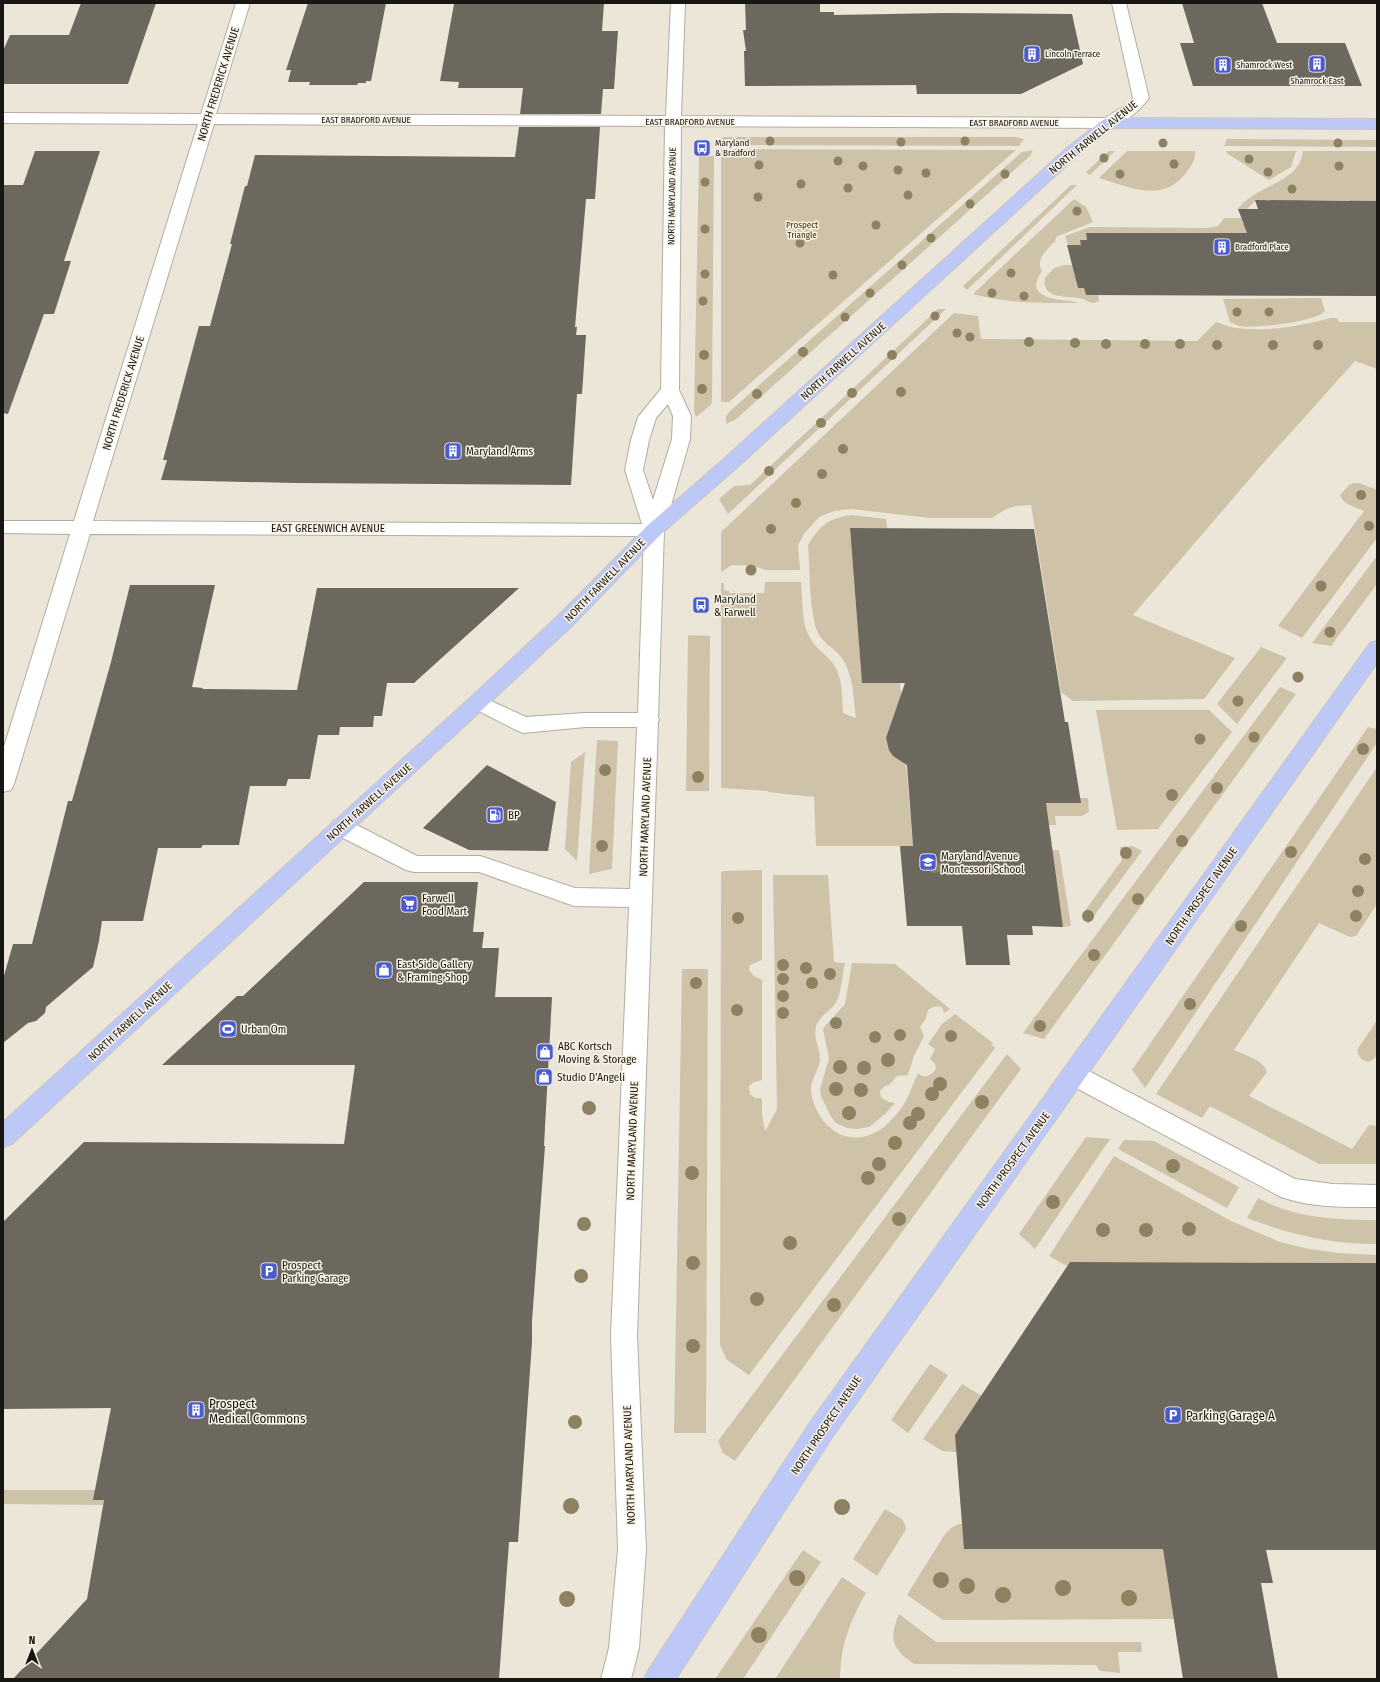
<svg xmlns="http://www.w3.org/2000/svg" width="1380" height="1682" viewBox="0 0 1380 1682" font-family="'Fira Sans Condensed',sans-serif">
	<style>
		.green { fill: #cec3a8 }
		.building { fill: #6d685d }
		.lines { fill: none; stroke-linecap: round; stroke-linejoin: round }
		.minor-casing { stroke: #b3ada1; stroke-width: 2 }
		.major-casing { stroke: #c8c7c6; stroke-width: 2 }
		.minor { fill: #fff; fill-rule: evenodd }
		.major { fill: #bdc8f7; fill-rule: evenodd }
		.tree { fill: #8d8162 }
		.labels { text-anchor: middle; stroke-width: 3; stroke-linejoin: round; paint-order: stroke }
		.far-poi-label { font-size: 9px; fill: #181612; stroke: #f9f3e7; text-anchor: start }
		.far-street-label { font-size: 9px; fill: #181612; stroke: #f9f3e7 }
		.far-park-label { font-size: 9px; fill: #3f2f00; stroke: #f9f3e7 }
		.street-label { font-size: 11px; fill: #181612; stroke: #f9f3e7 }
		.poi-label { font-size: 11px; fill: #181612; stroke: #f9f3e7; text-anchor: start }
		.near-poi-label { font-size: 13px; fill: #181612; stroke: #f9f3e7; text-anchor: start }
	</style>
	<rect width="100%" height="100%" fill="#ece6d9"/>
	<g class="green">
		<polygon points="722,137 1016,137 1024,139 1019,146 722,145"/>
		<polygon points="1227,139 1377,140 1377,147 1224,146"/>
		<polygon points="721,149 1003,150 1016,150 729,402 721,402"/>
		<polygon points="1033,150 1030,156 735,420 726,424 726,416 731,410 1022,152"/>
		<polygon points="1109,151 1115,151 1090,175 1086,172"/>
		<path d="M1127,151H1195C1196,160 1191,166 1186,173C1162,204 1129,187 1099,178Z"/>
		<polygon points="1226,151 1296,151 1291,167 1269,180 1228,154"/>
		<path d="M1303,151H1377V201H1364L1352,206L1349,200H1305L1294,206L1291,200H1256L1247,209H1238C1254,185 1300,184 1303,151Z"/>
		<polygon points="699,156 714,156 712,400 711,405 696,417 694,411"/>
		<polygon points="1071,185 1077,185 967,290 963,286"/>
		<path d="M1074,199L1086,207L1093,222L1056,237L1055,242L1053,243C1046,251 1035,260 1042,271C1021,302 1064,298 1079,303C1043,303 1008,304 973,294Z"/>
		<polygon points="1224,218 1241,218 1243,224 1252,224 1271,233 1086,233 1087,240 1081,245 1068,245 1065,236 1090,227 1207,228 1218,226"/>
		<path d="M1064,265H1072L1078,288H1084L1086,295H1098L1099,301C1091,306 1087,299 1079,298C1066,296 1041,299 1045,278L1054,268Z"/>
		<path d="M1321,298L1325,311C1316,322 1253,329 1239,326C1236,325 1233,323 1230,322L1223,299Z"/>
		<polygon points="938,309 946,309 728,514 719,499 734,486 750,485"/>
		<path d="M954,313L978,316L981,339L1197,341L1216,322C1223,324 1230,328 1237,328C1267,332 1302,326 1330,318H1337L1339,322H1377V369L1355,361L1259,468L1133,615L1235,658L1204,699L1073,701L1061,692L1031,505L1016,506L1006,509L992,518H930L851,509L834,511L819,517L804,534L798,545L800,570H765L755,566L732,565L721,572V532Z"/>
		<path d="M1353,483H1359L1377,490V538L1302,638L1278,626L1364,511C1356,507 1343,505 1340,495L1349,485Z"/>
		<path d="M852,515L886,519L887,528L850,529L862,682L900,683L903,710L886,738C888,752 895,756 906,763L913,846H816L814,797L768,792V791L721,788V583H724V590L729,591V593H764L765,582H801C803,599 801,619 808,634C813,646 822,651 830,660C843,673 842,695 843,713L856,718C853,698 854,674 841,657C834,648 823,643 818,633C809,613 810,568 808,545C820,525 829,518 852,515Z"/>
		<polygon points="1377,556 1377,584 1331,646 1312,643"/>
		<polygon points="688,635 710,636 709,791 686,791"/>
		<polygon points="1261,647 1287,658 1237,724 1217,704"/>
		<polygon points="1280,687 1296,694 1044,1039 1023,1033"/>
		<polygon points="1096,710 1209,710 1232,732 1158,829 1117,830"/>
		<polygon points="1368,727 1377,729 1377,743 1145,1088 1132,1070"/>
		<polygon points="597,740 618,741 612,869 589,874"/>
		<polygon points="585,752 577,861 565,849 571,762"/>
		<path d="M1377,767V904L1356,936L1350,937L1319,923L1234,1050C1244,1055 1264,1060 1267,1072L1249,1096L1352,1149L1369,1125L1377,1126V1164H1319L1210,1106L1202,1118L1156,1094Z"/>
		<polygon points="1080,798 1088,798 1089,812 1082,816 1055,816 1056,825 1035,825 1020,803 1080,803"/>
		<polygon points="1133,846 1142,851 1088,924 1084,919 1084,912 1122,860 1120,847"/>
		<polygon points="1040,850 1059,850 1071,926 1063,927"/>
		<path d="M762,870V960L750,965L749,970L754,976L762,980V1080L754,1082L749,1086L750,1094L755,1098H762V1115L765,1130H766L777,1109L773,875H828L834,962L845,963C842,975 842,993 835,1004C829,1012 818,1017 816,1027C813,1040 821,1049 820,1060C819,1070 811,1078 811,1089C813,1120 842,1149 874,1133C881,1130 888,1124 893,1118C906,1106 911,1089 918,1073C925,1079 931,1076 936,1069L935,1064L930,1059L935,1049L928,1044L942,1024L955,1014L993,1043L992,1045L995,1048L749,1375L727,1360L720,1345L721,872L723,871Z"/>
		<path d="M852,963L895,964L950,1009L944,1013L942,1007C936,1005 933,1007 928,1010L926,1018L920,1027L924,1036L914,1056L908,1075L897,1076L889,1085L885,1086L880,1091L881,1098L889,1102L895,1103L885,1114L869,1127L856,1129L847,1128L836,1123L831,1117L821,1096L820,1089L829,1058L823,1029L826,1025L845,1004Z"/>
		<polygon points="682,969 708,969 706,1433 674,1433"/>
		<path d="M1377,1020V1055L1374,1059L1369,1062C1361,1060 1359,1058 1357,1050Z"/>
		<polygon points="1007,1054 1021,1069 735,1461 723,1453 718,1441"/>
		<polygon points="1086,1137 1110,1139 1035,1249 1019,1234"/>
		<polygon points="1124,1140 1154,1141 1239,1187 1227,1208 1118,1149"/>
		<polygon points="1114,1156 1231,1221 1280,1242 1309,1249 1339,1253 1377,1255 1377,1263 1070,1262 1067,1266 1049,1256"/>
		<path d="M1258,1198C1294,1218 1338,1220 1377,1220V1244C1331,1244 1289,1234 1247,1218Z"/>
		<polygon points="930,1364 948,1375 908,1433 891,1420"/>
		<polygon points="962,1384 982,1396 956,1452 942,1451 923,1439"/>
		<polygon points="3,1490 106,1490 103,1505 3,1504"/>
		<polygon points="885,1509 902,1519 906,1527 905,1531 877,1576 853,1559"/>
		<polygon points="959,1524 962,1524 965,1549 1163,1549 1174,1619 943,1620 907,1595 945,1534 951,1528"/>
		<polygon points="803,1550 821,1562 743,1679 715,1679"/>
		<path d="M842,1577L866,1593C849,1623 841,1644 840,1679H775Z"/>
		<path d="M899,1614L936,1642H1141L1142,1652H1118L1120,1673L1100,1671L1096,1665L914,1664C893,1650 888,1639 899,1614Z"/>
	</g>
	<g class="building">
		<polygon points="81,3 156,3 128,84 3,84 3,51 10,35 69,35"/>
		<polygon points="308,3 386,3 371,81 366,81 366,83 358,83 357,85 309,85 310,82 288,82 291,70 286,70"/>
		<polygon points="604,3 602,31 618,31 614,89 603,89 601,114 520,114 523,88 458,88 459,82 440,81 454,4"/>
		<polygon points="745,3 820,3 820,12 834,12 834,15 945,13 1072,14 1083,64 1021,94 917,94 916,85 745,86 744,51 746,51 743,30 746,30"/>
		<polygon points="1182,3 1262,3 1277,43 1345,43 1362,86 1193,86 1180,43 1194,43"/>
		<polygon points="519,127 600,127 595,199 586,199 575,327 577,327 576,335 586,335 582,394 577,394 571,485 295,483 161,480 167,460 163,460 199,326 210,326 232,244 230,244 245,186 247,186 255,155 515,157"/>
		<polygon points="35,151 100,151 64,261 71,261 54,314 44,314 8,414 3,413 3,185 23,185"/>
		<polygon points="1255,200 1377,201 1377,296 1086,295 1084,288 1078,288 1067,245 1081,245 1080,240 1087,240 1086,233 1247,233 1238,209 1258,209"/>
		<polygon points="850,528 1034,529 1065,722 1068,722 1081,803 1046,803 1063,927 1032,926 1033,935 1007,935 1010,965 966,965 962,926 907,926 900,846 913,846 907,765 893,756 889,750 886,738 905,683 862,683"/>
		<polygon points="130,585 215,585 192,687 203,688 202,689 297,690 317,588 519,588 414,683 387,683 382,716 374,716 373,727 340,727 339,735 318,735 310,779 288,779 286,786 250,786 239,845 203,845 201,848 158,848 143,921 102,921 99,941 93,967 46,1007 45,1013 36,1021 28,1023 3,1043 3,979 13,944 32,944 68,801 72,801 111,662"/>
		<polygon points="487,765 556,802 548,851 469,850 423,828"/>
		<polygon points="364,882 478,882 473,932 484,932 482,948 499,948 495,997 552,997 544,1146 545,1146 532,1321 532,1342 518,1542 509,1542 499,1679 13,1679 87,1599 104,1500 93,1500 111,1408 3,1409 3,1222 84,1142 344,1144 355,1065 162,1065 237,996 243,996"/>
		<polygon points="1070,1262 1377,1263 1377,1550 1266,1550 1273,1583 1261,1583 1278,1679 1183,1679 1163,1549 964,1549 955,1435"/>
	</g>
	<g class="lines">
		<defs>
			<g id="minor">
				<path d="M236,3H250L216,114L666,116L671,3H685L681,116L1105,118L1131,102L1133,98L1112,3H1126L1149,98C1140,111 1123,124 1108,128L681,126L679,390L691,416L690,439L664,530L658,718L659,720L658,722L637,1336L646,1549L639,1648L631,1679H601L609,1648L618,1549L611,1336L629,907L574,906L479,872H414L406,870L333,833L330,827L333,821L341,819L349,821L417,856H480L575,888L630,889L637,727H585L523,733L516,730L471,707L468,702L471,697L478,695L526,717L585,713H638L644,536L90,534L14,784L11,790L3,792V750L70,534L3,533V521H74L198,124L3,123V113L201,114ZM214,124L665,126L661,389L638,417L631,440L625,470L642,524L93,521ZM668,404L673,416L672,439L653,500L643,470L649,440L656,418Z"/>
				<path d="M1074,1065L1083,1068L1295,1179L1333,1184L1377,1185V1207C1345,1207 1312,1208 1281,1197L1065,1082L1062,1075L1065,1068Z"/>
			</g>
			<g id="major">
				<polygon points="1108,118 1377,119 1377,129 1112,128 1080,153 741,464 661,534 575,623 485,707 12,1144 3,1147 3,1122 471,697 561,613 647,526 727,456 1068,147 1103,120"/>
				<polygon points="1377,641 1377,663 831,1439 676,1679 644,1679 649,1669 811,1421 1370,643"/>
			</g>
		</defs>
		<use href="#minor" class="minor-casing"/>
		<use href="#major" class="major-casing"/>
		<use href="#minor" class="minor"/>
		<use href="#major" class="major"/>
	</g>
	<g class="tree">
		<circle cx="770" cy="141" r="4.5"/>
		<circle cx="965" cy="141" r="4.5"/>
		<circle cx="901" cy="142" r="4.5"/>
		<circle cx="1163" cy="143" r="4.5"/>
		<circle cx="1338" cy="143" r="4.5"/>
		<circle cx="1104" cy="158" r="4.5"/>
		<circle cx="1249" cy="159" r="4.5"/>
		<circle cx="838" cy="161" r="4.5"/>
		<circle cx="1174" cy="164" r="4.5"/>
		<circle cx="759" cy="165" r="4.5"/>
		<circle cx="863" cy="166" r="4.5"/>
		<circle cx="1339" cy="166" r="4.5"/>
		<circle cx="898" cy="170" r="4.5"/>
		<circle cx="1268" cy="172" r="4.5"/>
		<circle cx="926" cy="173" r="4.5"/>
		<circle cx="1005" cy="174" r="4.5"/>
		<circle cx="1120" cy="174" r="4.5"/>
		<circle cx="705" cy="182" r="4.5"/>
		<circle cx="801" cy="184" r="4.5"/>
		<circle cx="848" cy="188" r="4.5"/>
		<circle cx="1292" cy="189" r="4.5"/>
		<circle cx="908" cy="195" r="4.5"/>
		<circle cx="758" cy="197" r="4.5"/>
		<circle cx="970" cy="204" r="4.5"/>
		<circle cx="1077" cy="211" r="4.5"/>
		<circle cx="876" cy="225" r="4.5"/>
		<circle cx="705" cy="229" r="4.5"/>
		<circle cx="931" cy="238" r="4.5"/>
		<circle cx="800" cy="243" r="4.5"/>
		<circle cx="902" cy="265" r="4.5"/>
		<circle cx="1011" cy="273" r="4.5"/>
		<circle cx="705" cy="274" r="4.5"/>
		<circle cx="833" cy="275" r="4.5"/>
		<circle cx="870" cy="293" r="4.5"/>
		<circle cx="992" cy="293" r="4.5"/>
		<circle cx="1024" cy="296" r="4.5"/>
		<circle cx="703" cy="301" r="4.5"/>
		<circle cx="1237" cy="312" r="4.5"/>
		<circle cx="1269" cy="312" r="4.5"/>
		<circle cx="935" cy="316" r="4.5"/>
		<circle cx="845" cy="317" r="4.5"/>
		<circle cx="957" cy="333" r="4.5"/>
		<circle cx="970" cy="337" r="4.5"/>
		<circle cx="1029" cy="342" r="5"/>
		<circle cx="1075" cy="343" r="5"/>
		<circle cx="1106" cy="344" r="5"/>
		<circle cx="1145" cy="344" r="5"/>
		<circle cx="1180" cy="344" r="5"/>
		<circle cx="1217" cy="345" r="5"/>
		<circle cx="1273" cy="345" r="5"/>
		<circle cx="1318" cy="345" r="5"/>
		<circle cx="803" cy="352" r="5"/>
		<circle cx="704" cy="355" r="5"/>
		<circle cx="892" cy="355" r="5"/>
		<circle cx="702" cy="389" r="5"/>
		<circle cx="901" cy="392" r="5"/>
		<circle cx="852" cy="393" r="5"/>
		<circle cx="757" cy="394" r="5"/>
		<circle cx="821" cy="423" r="5"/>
		<circle cx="843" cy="449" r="5"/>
		<circle cx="769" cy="471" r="5"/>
		<circle cx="822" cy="474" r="5"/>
		<circle cx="1361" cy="495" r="5"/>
		<circle cx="796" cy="503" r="5"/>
		<circle cx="1369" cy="526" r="5"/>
		<circle cx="771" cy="529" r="5"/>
		<circle cx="751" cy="570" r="5.5"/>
		<circle cx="1321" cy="586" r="5.5"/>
		<circle cx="1330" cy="632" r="5.5"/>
		<circle cx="1298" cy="677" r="5.5"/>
		<circle cx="1238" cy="701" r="5.5"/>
		<circle cx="1254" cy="737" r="5.5"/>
		<circle cx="1200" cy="739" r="5.5"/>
		<circle cx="1363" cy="749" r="6"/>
		<circle cx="605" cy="770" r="6"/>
		<circle cx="698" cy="777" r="6"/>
		<circle cx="1217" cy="788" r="6"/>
		<circle cx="1172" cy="795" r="6"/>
		<circle cx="1182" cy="841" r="6"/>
		<circle cx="602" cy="846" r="6"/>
		<circle cx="1291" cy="852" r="6"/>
		<circle cx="1126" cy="853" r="6"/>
		<circle cx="1365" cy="859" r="6"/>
		<circle cx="935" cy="867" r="6"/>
		<circle cx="1358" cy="891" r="6"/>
		<circle cx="1138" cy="899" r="6"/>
		<circle cx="1088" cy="916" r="6"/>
		<circle cx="1356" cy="916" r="6"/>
		<circle cx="738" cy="918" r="6"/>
		<circle cx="1241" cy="926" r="6"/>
		<circle cx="1094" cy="955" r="6"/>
		<circle cx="783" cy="965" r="6"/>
		<circle cx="806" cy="968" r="6"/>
		<circle cx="830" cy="974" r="6"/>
		<circle cx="783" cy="979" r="6"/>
		<circle cx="696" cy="983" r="6"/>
		<circle cx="812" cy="983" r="6"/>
		<circle cx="783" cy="996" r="6"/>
		<circle cx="1190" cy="1004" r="6"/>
		<circle cx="737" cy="1010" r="6"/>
		<circle cx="783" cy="1013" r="6"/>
		<circle cx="836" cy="1023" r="6"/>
		<circle cx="1040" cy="1026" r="6"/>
		<circle cx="900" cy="1035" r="6"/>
		<circle cx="951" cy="1036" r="6"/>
		<circle cx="875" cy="1037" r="6"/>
		<circle cx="888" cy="1060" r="7"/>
		<circle cx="840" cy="1067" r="7"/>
		<circle cx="864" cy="1068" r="7"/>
		<circle cx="940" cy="1084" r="7"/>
		<circle cx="836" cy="1089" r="7"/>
		<circle cx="861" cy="1090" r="7"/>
		<circle cx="932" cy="1094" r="7"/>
		<circle cx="982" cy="1102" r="7"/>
		<circle cx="589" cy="1108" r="7"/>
		<circle cx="849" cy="1113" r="7"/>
		<circle cx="918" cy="1114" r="7"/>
		<circle cx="910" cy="1123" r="7"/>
		<circle cx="895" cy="1143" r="7"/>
		<circle cx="879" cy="1164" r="7"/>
		<circle cx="1173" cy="1166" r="7"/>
		<circle cx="692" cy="1173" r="7"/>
		<circle cx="868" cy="1178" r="7"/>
		<circle cx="1053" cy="1202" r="7"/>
		<circle cx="899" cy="1219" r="7"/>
		<circle cx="584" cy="1224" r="7"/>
		<circle cx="1189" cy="1229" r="7"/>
		<circle cx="1103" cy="1230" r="7"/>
		<circle cx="1146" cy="1230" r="7"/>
		<circle cx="790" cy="1243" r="7"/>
		<circle cx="693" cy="1263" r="7"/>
		<circle cx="581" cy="1276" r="7"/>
		<circle cx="757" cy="1299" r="7"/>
		<circle cx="834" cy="1305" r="7"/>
		<circle cx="693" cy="1346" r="7"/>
		<circle cx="575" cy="1422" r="7"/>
		<circle cx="571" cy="1506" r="8"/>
		<circle cx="842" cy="1507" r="8"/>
		<circle cx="797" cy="1578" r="8"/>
		<circle cx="941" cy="1580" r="8"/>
		<circle cx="967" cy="1586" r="8"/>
		<circle cx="1063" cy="1588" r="8"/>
		<circle cx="1003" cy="1595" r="8"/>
		<circle cx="1129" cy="1598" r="8"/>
		<circle cx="567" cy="1599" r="8"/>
		<circle cx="759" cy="1635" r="8"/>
	</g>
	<defs>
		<symbol id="building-square" viewBox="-11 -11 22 22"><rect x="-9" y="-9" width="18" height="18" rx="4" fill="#4a5bd0" stroke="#f9f3e7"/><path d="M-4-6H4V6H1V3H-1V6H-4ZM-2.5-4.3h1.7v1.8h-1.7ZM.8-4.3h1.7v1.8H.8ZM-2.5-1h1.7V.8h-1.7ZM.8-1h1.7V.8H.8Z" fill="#fff"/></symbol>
		<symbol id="bus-square" viewBox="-11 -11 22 22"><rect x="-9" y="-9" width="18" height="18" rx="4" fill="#4a5bd0" stroke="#f9f3e7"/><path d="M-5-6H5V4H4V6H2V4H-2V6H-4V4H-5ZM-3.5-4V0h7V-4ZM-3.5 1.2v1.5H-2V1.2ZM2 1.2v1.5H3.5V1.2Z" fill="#fff"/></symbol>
		<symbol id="fuel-square" viewBox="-11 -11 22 22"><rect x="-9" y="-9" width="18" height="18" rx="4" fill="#4a5bd0" stroke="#f9f3e7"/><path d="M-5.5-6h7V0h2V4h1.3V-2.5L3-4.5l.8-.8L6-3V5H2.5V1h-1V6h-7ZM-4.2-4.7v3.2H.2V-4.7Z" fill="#fff"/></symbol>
		<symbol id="school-square" viewBox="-11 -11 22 22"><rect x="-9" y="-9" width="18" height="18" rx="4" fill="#4a5bd0" stroke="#f9f3e7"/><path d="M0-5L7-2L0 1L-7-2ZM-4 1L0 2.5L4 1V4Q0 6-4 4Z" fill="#fff"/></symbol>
		<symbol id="supermarket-square" viewBox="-11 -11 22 22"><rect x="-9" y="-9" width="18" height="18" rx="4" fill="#4a5bd0" stroke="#f9f3e7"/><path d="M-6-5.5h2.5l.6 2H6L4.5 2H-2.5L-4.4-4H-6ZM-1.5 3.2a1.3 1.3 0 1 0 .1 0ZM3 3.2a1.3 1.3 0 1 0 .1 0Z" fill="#fff"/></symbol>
		<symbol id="shop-square" viewBox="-11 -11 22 22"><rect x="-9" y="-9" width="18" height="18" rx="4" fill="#4a5bd0" stroke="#f9f3e7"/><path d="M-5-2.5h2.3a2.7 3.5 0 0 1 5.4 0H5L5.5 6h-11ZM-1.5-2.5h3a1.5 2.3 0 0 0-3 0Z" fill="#fff"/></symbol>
		<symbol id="stadium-square" viewBox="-11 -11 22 22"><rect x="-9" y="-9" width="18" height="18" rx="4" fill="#4a5bd0" stroke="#f9f3e7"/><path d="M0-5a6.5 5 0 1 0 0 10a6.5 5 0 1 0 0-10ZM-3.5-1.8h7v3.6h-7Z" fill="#fff"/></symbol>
		<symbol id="parking-square" viewBox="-11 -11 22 22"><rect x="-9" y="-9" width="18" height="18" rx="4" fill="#4a5bd0" stroke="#f9f3e7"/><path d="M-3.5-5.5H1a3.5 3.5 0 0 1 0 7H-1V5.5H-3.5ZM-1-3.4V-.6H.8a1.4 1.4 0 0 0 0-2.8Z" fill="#fff"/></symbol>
	</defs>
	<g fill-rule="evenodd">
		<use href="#building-square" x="1022" y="44" width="20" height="20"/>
		<use href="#building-square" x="1307" y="54" width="20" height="20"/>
		<use href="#building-square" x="1213" y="55" width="20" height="20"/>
		<use href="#bus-square" x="692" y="138" width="20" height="20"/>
		<use href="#building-square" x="1212" y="237" width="20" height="20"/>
		<use href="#building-square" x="443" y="441" width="20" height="20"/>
		<use href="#bus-square" x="691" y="595" width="20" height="20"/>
		<use href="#fuel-square" x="485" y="805" width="20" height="20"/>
		<use href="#school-square" x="918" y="852" width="20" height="20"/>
		<use href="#supermarket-square" x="399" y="894" width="20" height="20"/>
		<use href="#shop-square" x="374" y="960" width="20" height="20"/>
		<use href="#stadium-square" x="218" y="1019" width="20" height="20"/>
		<use href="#shop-square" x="535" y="1042" width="20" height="20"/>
		<use href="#shop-square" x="534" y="1067" width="20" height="20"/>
		<use href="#parking-square" x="259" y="1261" width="20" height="20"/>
		<use href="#building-square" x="186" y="1400" width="20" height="20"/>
		<use href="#parking-square" x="1163" y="1405" width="20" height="20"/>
	</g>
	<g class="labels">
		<g class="far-poi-label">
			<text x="1045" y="57">Lincoln Terrace</text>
			<text x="1236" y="68">Shamrock West</text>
			<text x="1317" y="84" text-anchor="middle">Shamrock East</text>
			<text x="715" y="146">Maryland<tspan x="715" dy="10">&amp; Bradford</tspan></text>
			<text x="1235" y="250">Bradford Place</text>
		</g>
		<g class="far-street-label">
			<text x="366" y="123">EAST BRADFORD AVENUE</text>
			<text x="690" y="125">EAST BRADFORD AVENUE</text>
			<text x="1014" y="126">EAST BRADFORD AVENUE</text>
			<text transform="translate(672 196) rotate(-89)" y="3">NORTH MARYLAND AVENUE</text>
		</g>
		<g class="far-park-label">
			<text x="802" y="228">Prospect<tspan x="802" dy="10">Triangle</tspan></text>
		</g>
		<g class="street-label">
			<text transform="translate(218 84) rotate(-73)" y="4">NORTH FREDERICK AVENUE</text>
			<text transform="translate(1093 137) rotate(-39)" y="4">NORTH FARWELL AVENUE</text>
			<text transform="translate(843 361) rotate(-42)" y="4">NORTH FARWELL AVENUE</text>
			<text transform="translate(123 393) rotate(-73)" y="4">NORTH FREDERICK AVENUE</text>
			<text x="328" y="532">EAST GREENWICH AVENUE</text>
			<text transform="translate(605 580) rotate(-46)" y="4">NORTH FARWELL AVENUE</text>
			<text transform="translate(369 802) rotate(-42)" y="4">NORTH FARWELL AVENUE</text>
			<text transform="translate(645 817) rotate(-88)" y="4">NORTH MARYLAND AVENUE</text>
			<text transform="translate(1201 896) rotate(-55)" y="4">NORTH PROSPECT AVENUE</text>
			<text transform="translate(130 1021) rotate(-43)" y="4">NORTH FARWELL AVENUE</text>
			<text transform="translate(632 1141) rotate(-88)" y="4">NORTH MARYLAND AVENUE</text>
			<text transform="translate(1013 1160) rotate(-54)" y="4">NORTH PROSPECT AVENUE</text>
			<text transform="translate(826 1425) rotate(-56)" y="4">NORTH PROSPECT AVENUE</text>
			<text transform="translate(629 1465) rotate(-92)" y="4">NORTH MARYLAND AVENUE</text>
		</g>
		<g class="poi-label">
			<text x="466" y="455">Maryland Arms</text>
			<text x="714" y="603">Maryland<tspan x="714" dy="13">&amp; Farwell</tspan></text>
			<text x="508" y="819">BP</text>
			<text x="941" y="860">Maryland Avenue<tspan x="941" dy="13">Montessori School</tspan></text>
			<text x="422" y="902">Farwell<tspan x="422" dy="13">Food Mart</tspan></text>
			<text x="397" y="968">East Side Gallery<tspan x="397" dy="13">&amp; Framing Shop</tspan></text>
			<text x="241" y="1033">Urban Om</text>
			<text x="558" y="1050">ABC Kortsch<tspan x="558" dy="13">Moving &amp; Storage</tspan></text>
			<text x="557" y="1081">Studio D’Angeli</text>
			<text x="282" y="1269">Prospect<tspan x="282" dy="13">Parking Garage</tspan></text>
		</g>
		<g class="near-poi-label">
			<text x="209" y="1408">Prospect<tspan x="209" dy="15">Medical Commons</tspan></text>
			<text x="1186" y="1420">Parking Garage A</text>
		</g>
	</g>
	<rect width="1380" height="1682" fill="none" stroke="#181612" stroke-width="8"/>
	<g transform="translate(32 1650)" stroke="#f9f3e7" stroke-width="3" paint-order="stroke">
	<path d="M0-3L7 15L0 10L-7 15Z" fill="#181612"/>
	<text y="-6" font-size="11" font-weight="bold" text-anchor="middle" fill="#181612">N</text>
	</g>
</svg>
